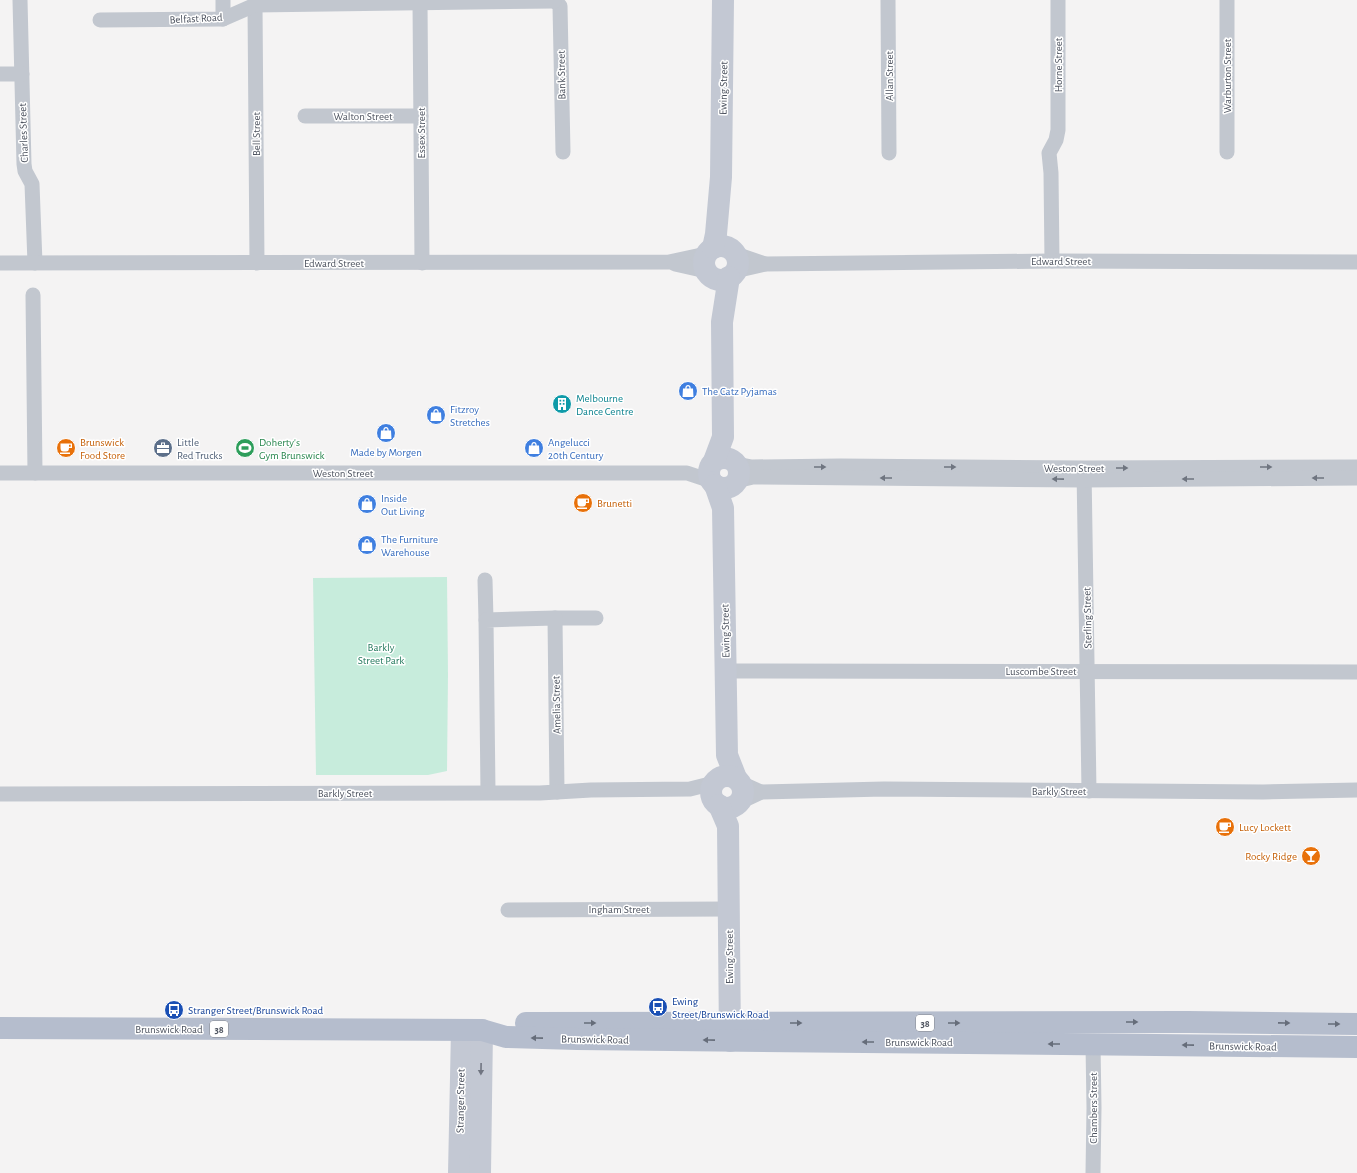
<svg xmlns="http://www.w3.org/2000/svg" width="1357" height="1173" viewBox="0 0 1357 1173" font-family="'Alegreya Sans',sans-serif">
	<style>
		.green { fill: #c7ecdc }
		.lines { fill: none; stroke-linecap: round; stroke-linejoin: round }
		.street { stroke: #c2c7cf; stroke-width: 15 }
		.secondary { stroke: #c3c8d3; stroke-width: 22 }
		.primary { stroke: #b5bdcd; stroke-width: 22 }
		.oneway { fill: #6f7580 }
		.oneway2 { fill: #666d7a }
		.oneway3 { fill: #707581 }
		.labels { text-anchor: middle; stroke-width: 3; stroke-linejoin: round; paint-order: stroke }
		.shield { fill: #fff; stroke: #82868e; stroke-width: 1 }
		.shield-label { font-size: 10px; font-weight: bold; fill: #4c525e }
		.street-label { font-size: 11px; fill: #4c525e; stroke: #fff }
		.shop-label { font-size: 11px; fill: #366cbe; stroke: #fff; text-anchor: start }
		.culture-label { font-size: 11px; fill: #0d838f; stroke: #fff; text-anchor: start }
		.food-label { font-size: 11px; fill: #c56008; stroke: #fff; text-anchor: start }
		.service-label { font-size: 11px; fill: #4e5e75; stroke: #fff; text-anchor: start }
		.leisure-label { font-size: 11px; fill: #27864d; stroke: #fff; text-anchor: start }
		.park-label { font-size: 11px; fill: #23795d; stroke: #fff }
		.transit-label { font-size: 11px; fill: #164399; stroke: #fff; text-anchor: start }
	</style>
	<rect width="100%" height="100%" fill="#f4f3f3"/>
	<polygon class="green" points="447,577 448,675 447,771 428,775 316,775 313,578"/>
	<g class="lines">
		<g class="street">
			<polyline points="20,0 24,164 25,171 32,184 35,263"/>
			<polyline points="223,0 223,19"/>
			<polyline points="554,0 560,6 563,152"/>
			<polyline points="888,0 889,153"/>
			<polyline points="420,2 422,263"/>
			<polyline points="255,5 257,263"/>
			<polyline points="100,20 223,19 255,5 554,1"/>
			<polyline points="0,74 22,74"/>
			<polyline points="305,116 421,116"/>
			<polyline points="1227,152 1227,0"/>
			<polyline points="736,254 765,264"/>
			<polyline points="1052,261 1051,173 1049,153 1056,140 1058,130 1058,0"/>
			<polyline points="0,263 669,262 706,254"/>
			<polyline points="675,264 706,271"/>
			<polyline points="735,271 765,264 1052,261 1357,262"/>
			<polyline points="33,295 35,473"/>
			<polyline points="736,464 752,467 840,466 1084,468 1357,467"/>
			<polyline points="1084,469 1089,791"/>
			<polyline points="0,473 687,473 711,481"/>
			<polyline points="736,481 753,477 1084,480 1357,478"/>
			<polyline points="485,580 486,620"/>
			<polyline points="555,618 596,618"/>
			<polyline points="726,671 1357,672"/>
			<polyline points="741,783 761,792"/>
			<polyline points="488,792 486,620 555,618 557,792"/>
			<polyline points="0,794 540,793 591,790 690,789 714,783"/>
			<polyline points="740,802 761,792 884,789 1263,792 1357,790"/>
			<polyline points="508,910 729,909"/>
			<polyline points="1093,1044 1094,1108 1093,1173"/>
		</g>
		<g class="secondary">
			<circle cx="721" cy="263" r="17"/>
			<polyline points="713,248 716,234 721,177 723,0"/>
			<circle cx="724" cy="473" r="15"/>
			<polyline points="714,461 723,437 722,322 729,277"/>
			<polyline points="715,485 723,508 727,755 736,778"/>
			<circle cx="727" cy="792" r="16"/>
			<polyline points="719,805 728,826 730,1041"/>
			<polyline points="459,1173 462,1030"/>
			<polyline points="480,1173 482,1030"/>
		</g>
		<g class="primary">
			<polyline points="526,1023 1188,1022 1357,1024"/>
			<polyline points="0,1028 482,1030 506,1037 577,1039 1357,1047"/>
		</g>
	</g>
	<defs><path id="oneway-solid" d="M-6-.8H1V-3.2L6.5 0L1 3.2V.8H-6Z"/></defs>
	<g class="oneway">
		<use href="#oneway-solid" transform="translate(820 467)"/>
		<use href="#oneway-solid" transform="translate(950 467)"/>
		<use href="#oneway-solid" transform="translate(1266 467)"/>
		<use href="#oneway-solid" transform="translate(1122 468)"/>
		<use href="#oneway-solid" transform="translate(886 478) rotate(-180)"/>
		<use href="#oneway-solid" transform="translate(1318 478) rotate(180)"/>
		<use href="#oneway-solid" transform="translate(1058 479) rotate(-179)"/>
		<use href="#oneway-solid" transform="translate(1188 479) rotate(180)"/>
	</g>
	<g class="oneway2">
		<use href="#oneway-solid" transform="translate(1132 1022)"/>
		<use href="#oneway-solid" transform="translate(590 1023)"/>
		<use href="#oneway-solid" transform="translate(796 1023)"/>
		<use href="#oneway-solid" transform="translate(954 1023)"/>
		<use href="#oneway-solid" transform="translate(1284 1023) rotate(1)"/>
		<use href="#oneway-solid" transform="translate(1334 1024)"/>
		<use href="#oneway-solid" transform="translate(537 1038) rotate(-179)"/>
		<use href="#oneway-solid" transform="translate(709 1040) rotate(-179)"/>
		<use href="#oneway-solid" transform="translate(868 1042) rotate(-180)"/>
		<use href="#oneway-solid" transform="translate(1054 1044) rotate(-180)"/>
		<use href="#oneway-solid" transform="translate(1188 1045) rotate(-179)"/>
	</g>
	<use class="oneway3" href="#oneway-solid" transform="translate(481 1069) rotate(91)"/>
	<defs>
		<symbol id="shop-disc" viewBox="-11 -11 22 22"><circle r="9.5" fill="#3f7fe0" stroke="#fff"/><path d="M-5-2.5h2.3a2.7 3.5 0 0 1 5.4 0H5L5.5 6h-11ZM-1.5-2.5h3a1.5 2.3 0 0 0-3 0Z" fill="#fff"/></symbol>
		<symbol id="building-disc" viewBox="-11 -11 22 22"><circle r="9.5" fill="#0f9aa8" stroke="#fff"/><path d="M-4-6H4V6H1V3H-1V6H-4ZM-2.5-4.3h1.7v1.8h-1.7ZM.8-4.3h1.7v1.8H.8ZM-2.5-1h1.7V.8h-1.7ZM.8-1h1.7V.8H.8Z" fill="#fff"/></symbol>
		<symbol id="cafe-disc" viewBox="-11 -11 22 22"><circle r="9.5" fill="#e8710a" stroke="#fff"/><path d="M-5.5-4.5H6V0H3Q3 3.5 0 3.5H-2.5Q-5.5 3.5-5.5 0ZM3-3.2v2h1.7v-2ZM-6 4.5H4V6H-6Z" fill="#fff"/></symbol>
		<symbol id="office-disc" viewBox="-11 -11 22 22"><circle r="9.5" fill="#5c6f8a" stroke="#fff"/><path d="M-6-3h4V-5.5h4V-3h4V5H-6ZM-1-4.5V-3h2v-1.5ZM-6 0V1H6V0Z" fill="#fff"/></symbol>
		<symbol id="stadium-disc" viewBox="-11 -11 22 22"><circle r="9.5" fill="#2e9e5b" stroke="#fff"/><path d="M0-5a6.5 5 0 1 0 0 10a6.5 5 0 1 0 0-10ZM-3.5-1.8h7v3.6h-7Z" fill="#fff"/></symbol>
		<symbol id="bar-disc" viewBox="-11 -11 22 22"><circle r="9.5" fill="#e8710a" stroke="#fff"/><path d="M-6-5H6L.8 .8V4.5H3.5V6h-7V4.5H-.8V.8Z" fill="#fff"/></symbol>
		<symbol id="bus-disc" viewBox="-11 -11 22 22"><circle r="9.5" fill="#1a4fb4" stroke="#fff"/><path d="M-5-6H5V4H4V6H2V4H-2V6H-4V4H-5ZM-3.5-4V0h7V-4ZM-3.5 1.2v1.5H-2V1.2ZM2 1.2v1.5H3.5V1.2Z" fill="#fff"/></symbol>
	</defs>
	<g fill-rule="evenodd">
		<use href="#shop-disc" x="677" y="380" width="22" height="22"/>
		<use href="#building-disc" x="551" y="393" width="22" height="22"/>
		<use href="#shop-disc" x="425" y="404" width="22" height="22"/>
		<use href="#shop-disc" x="375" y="422" width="22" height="22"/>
		<use href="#cafe-disc" x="55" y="437" width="22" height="22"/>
		<use href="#office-disc" x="152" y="437" width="22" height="22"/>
		<use href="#stadium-disc" x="234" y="437" width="22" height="22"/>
		<use href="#shop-disc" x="523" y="437" width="22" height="22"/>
		<use href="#cafe-disc" x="572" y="492" width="22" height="22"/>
		<use href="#shop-disc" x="356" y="493" width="22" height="22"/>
		<use href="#shop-disc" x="356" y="534" width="22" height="22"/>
		<use href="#cafe-disc" x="1214" y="816" width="22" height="22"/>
		<use href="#bar-disc" x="1300" y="845" width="22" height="22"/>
		<use href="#bus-disc" x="647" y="996" width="22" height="22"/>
		<use href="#bus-disc" x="163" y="999" width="22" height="22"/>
	</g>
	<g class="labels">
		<g class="shield">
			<rect x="916" y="1015" width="18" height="16" rx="3"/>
			<rect x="210" y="1021" width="18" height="16" rx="3"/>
		</g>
		<g class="shield-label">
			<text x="925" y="1027">38</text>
			<text x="219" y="1033">38</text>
		</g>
		<g class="street-label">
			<text transform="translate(196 18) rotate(-3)" y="4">Belfast Road</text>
			<text transform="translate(1058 65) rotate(-90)" y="4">Horne Street</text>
			<text transform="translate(561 75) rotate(-91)" y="4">Bank Street</text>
			<text transform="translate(889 76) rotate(-90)" y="4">Allan Street</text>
			<text transform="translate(1227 76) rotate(-90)" y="4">Warburton Street</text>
			<text transform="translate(723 88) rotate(-89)" y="4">Ewing Street</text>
			<text x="363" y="120">Walton Street</text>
			<text transform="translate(23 133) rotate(-92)" y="4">Charles Street</text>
			<text transform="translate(421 133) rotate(-90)" y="4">Essex Street</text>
			<text transform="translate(256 134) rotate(-90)" y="4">Bell Street</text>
			<text x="1061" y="265">Edward Street</text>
			<text x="334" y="267">Edward Street</text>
			<text x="1074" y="472">Weston Street</text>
			<text x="343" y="477">Weston Street</text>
			<text transform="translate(1087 618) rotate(-91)" y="4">Sterling Street</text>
			<text transform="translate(725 631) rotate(-91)" y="4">Ewing Street</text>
			<text x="1041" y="675">Luscombe Street</text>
			<text transform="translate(556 705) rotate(-91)" y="4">Amelia Street</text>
			<text x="1059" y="795">Barkly Street</text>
			<text x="345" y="797">Barkly Street</text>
			<text x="619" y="913">Ingham Street</text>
			<text transform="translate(729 957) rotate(-90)" y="4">Ewing Street</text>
			<text x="169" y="1033">Brunswick Road</text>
			<text transform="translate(595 1039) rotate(1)" y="4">Brunswick Road</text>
			<text x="919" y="1046">Brunswick Road</text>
			<text transform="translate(1243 1046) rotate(1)" y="4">Brunswick Road</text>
			<text transform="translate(460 1101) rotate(-89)" y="4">Stranger Street</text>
			<text transform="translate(1093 1108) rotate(-90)" y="4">Chambers Street</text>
		</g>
		<g class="shop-label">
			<text x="702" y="395">The Catz Pyjamas</text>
			<text x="450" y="413">Fitzroy<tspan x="450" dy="13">Stretches</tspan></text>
			<text x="548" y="446">Angelucci<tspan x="548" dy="13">20th Century</tspan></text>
			<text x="386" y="456" text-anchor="middle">Made by Morgen</text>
			<text x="381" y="502">Inside<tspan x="381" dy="13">Out Living</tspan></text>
			<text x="381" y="543">The Furniture<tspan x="381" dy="13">Warehouse</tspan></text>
		</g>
		<g class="culture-label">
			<text x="576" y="402">Melbourne<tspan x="576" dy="13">Dance Centre</tspan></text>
		</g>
		<g class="food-label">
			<text x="80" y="446">Brunswick<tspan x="80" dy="13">Food Store</tspan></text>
			<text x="597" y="507">Brunetti</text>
			<text x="1239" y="831">Lucy Lockett</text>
			<text x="1297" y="860" text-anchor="end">Rocky Ridge</text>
		</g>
		<g class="service-label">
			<text x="177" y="446">Little<tspan x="177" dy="13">Red Trucks</tspan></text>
		</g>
		<g class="leisure-label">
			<text x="259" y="446">Doherty's<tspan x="259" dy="13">Gym Brunswick</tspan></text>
		</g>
		<g class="park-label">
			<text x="381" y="651">Barkly<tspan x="381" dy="13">Street Park</tspan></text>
		</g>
		<g class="transit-label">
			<text x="672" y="1005">Ewing<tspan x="672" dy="13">Street/Brunswick Road</tspan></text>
			<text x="188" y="1014">Stranger Street/Brunswick Road</text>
		</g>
	</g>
</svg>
